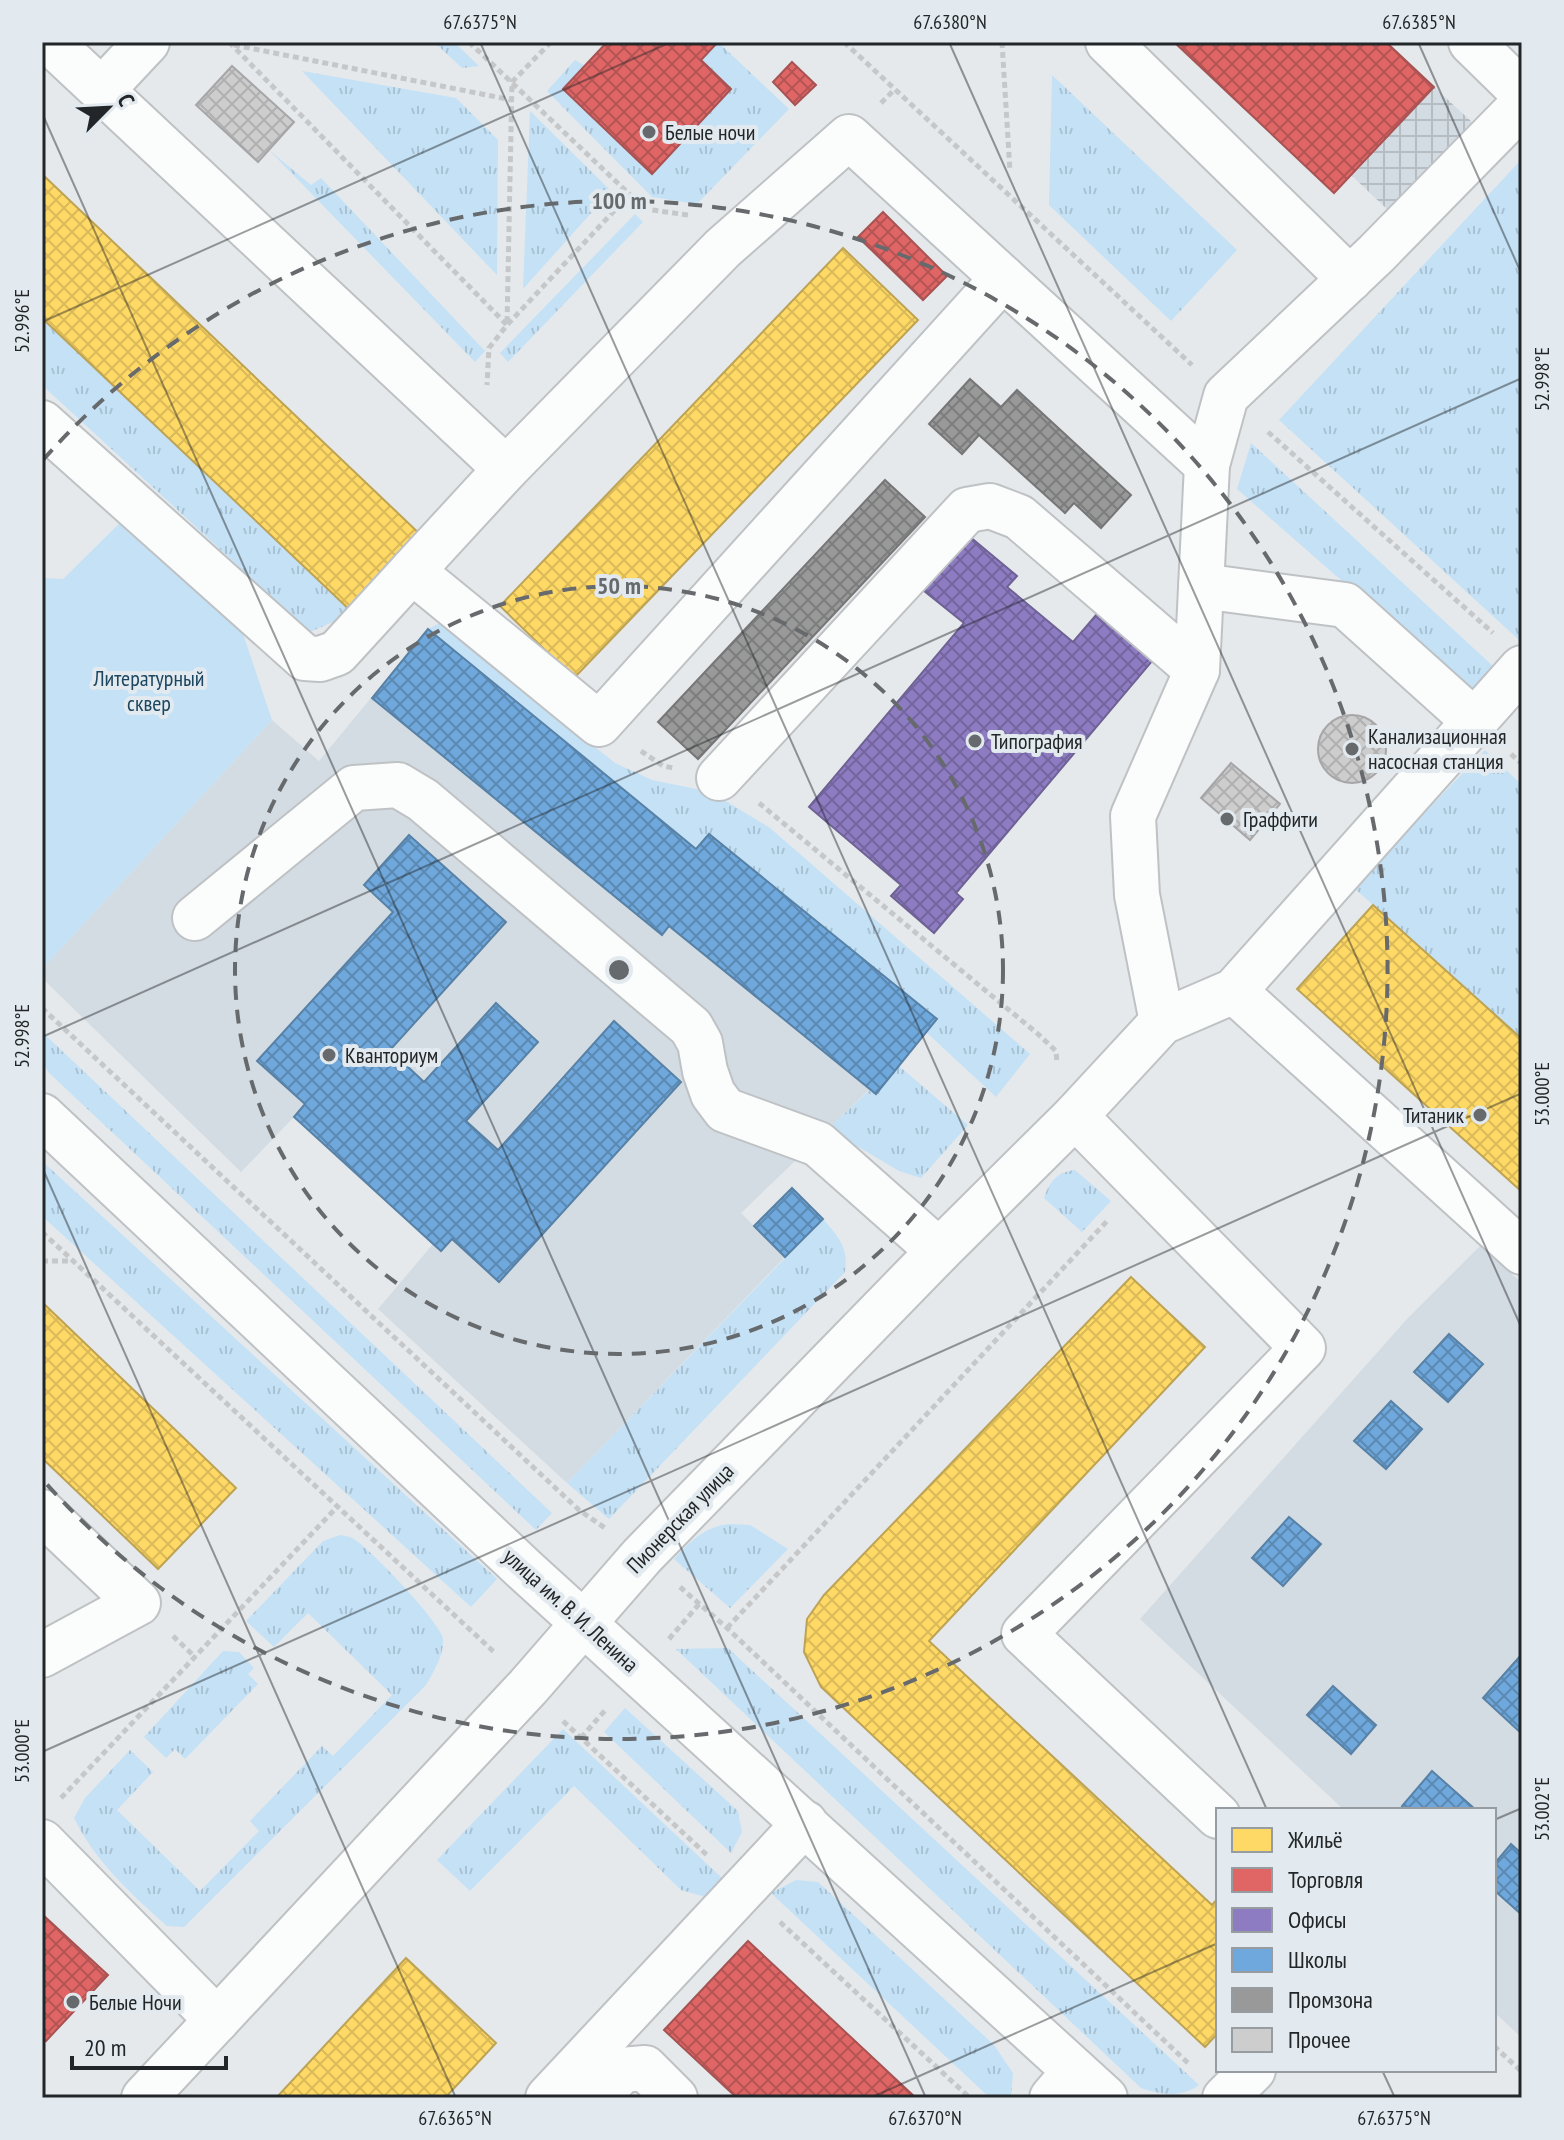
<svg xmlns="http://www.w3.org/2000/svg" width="1564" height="2140" viewBox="0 0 1564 2140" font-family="'PT Sans Narrow',sans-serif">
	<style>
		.built { fill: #d3dce3 }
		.industrial { fill: url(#industrial-grid) }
		.grass { fill: url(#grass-tufts) }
		.park { fill: #c4e1f6 }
		.homes { fill: url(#homes-cross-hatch); stroke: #bda353; stroke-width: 2 }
		.shops { fill: url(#shops-cross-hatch); stroke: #a75353; stroke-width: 2 }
		.offices { fill: url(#offices-cross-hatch); stroke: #6e6294; stroke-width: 2 }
		.schools { fill: url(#schools-cross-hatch); stroke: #5881a6; stroke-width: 2 }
		.industry { fill: url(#industry-cross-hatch); stroke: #767677; stroke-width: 2 }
		.building { fill: url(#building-cross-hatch); stroke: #a6a6a8; stroke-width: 2 }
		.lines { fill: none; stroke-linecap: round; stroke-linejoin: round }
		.minor-casing { stroke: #bfc2c4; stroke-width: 48 }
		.major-casing { stroke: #bfc2c4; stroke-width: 48 }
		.path { stroke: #c6c7c9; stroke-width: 5; stroke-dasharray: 6 4; stroke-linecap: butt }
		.minor { stroke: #fbfcfc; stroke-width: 44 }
		.major { stroke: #fbfcfc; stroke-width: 44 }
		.ticks { fill: none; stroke: #232628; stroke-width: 2; stroke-opacity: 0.45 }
		.ring { fill: none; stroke: #676a6d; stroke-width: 4; stroke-dasharray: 14 10 }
		.poi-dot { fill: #676a6d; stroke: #e2eaef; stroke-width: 3 }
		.labels { text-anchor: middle; stroke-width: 8; stroke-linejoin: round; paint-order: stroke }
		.poi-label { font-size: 22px; fill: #232628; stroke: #e2eaef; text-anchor: start }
		.park-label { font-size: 22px; fill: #1c465f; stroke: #e2eaef }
		.street-label { font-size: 22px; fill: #232628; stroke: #e2eaef }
		.centre { fill: #676a6d; stroke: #e2eaef; stroke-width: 4 }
		.ring-label { font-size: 24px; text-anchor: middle; font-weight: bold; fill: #676a6d; stroke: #e2eaef; stroke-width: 8; stroke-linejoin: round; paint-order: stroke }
		.neatline { fill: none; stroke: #232628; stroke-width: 3 }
		.ticks-label { font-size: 20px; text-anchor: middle; fill: #232628 }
	</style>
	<defs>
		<pattern id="industrial-grid" width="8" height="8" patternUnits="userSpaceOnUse" patternTransform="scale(2)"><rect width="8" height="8" fill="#d3dce3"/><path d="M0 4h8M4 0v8" fill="none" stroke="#b5bdc3"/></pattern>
		<pattern id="grass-tufts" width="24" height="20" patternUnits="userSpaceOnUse" patternTransform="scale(2)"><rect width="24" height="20" fill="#c4e1f6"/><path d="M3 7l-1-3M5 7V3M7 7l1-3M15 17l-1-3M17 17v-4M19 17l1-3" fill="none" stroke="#a8c1d3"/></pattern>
		<pattern id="homes-cross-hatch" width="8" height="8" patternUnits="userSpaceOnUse" patternTransform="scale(2)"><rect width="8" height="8" fill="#ffd966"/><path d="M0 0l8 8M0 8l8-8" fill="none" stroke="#daba58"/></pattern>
		<pattern id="shops-cross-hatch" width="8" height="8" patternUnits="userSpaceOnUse" patternTransform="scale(2)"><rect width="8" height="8" fill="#e06666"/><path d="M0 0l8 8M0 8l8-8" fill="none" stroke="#b55454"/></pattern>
		<pattern id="offices-cross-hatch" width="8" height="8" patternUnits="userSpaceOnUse" patternTransform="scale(2)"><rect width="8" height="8" fill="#8e7cc3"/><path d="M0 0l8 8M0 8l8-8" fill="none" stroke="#74659e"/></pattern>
		<pattern id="schools-cross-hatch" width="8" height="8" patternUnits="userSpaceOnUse" patternTransform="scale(2)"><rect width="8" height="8" fill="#6fa8dc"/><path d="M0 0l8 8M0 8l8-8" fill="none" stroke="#5b89b2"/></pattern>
		<pattern id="industry-cross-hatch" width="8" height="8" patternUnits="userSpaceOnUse" patternTransform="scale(2)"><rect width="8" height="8" fill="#999"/><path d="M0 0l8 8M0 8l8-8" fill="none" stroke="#7c7d7d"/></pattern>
		<pattern id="building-cross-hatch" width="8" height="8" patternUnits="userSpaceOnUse" patternTransform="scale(2)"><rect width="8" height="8" fill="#cdcdce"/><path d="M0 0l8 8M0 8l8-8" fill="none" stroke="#b0b0b1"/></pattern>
	</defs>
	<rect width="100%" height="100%" fill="#e5e9ec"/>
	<g class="built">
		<polygon points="428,629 696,849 709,834 937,1019 876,1094 870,1089 741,1213 785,1257 567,1483 378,1309 433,1244 294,1117 241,1172 42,978 42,969 272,720 319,761"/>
		<polygon points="1480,1246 1522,1283 1522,2038 1494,2012 1494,1810 1344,1810 1140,1619 1407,1319"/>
	</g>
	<polygon class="industrial" points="1434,87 1472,122 1389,211 1352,176"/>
	<g class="grass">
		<polygon points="434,42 454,42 479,66 462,68"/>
		<polygon points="718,42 789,109 697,204 652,197 547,91 575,60 585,66 563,90 652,174 731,89 701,60"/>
		<polygon points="302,71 456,98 498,140 497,275"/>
		<polygon points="1052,75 1237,250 1171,321 1049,205"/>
		<polygon points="530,111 611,191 523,289"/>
		<polygon points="269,150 311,185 321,178 485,351 475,362"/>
		<polygon points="1519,162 1522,164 1522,636 1519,640 1279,420"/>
		<polygon points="635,214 643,222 508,362 500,353"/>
		<polygon points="42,318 353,613 310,632 42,385"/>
		<polygon points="1251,443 1494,667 1470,693 1237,489"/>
		<polygon points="440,623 615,763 652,780 711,792 770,828 1030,1054 996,1097 926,1032 937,1019 710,834 696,849 428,629"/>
		<polygon points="1485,750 1522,785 1522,1038 1353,887"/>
		<polygon points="42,1032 552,1513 536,1530 48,1072 42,1059"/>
		<polygon points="899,1066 968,1125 921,1178 899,1171 828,1129 871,1089 877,1093"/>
		<polygon points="42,1161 497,1579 471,1607 42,1216"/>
		<path d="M1075,1170L1111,1201L1082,1232L1044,1198C1049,1182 1057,1172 1075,1170Z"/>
		<path d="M823,1219C838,1236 849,1248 845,1272L609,1519L567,1483Z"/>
		<path d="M728,1524L750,1525L788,1549L730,1608L674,1559C691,1540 704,1528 728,1524Z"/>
		<path d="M340,1535C344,1536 348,1536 352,1538C366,1544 443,1625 443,1639C444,1655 434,1671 426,1685L184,1927L167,1926C131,1894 95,1861 74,1818L85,1798L130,1750L153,1772L117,1810L200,1891L259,1831L250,1821L322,1746L333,1756L392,1695L308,1613L274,1647L246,1621L323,1541Z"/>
		<path d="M728,1648L1199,2085C1180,2098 1162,2095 1141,2088L676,1649Z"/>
		<polygon points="223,1651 239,1652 254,1668 248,1674 258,1684 185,1759 175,1749 166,1758 144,1737"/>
		<polygon points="625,1708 738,1811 742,1832 731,1853 604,1732"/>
		<polygon points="563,1729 722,1878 706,1897 681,1890 574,1786 470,1891 437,1860"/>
		<polygon points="796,1880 818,1882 994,2045 1013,2073 1011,2098 990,2098 771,1893"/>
	</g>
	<polygon class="park" points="130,513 236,613 272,720 42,969 42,578 63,579"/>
	<g class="homes">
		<polygon points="42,174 424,538 353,613 42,318"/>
		<polygon points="843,248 918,320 574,678 500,606"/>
		<polygon points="1373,905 1522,1039 1522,1192 1297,989"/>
		<polygon points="1131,1277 1205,1347 929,1641 1212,1905 1218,1898 1218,2033 1205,2047 821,1687 804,1652 807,1619 824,1595"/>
		<polygon points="42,1302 236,1488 158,1569 42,1458"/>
		<polygon points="406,1958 496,2043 445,2098 276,2098"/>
	</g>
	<g class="shops">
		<polygon points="607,42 718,42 701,60 731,89 652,174 563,89"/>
		<polygon points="1174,42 1386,42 1434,87 1334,193"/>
		<polygon points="792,62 816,85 795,105 773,82"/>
		<polygon points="883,212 947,276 923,300 858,237"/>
		<polygon points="42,1914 108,1975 46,2041 42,2037"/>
		<polygon points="748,1941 916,2098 737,2098 664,2030"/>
	</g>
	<polygon class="offices" points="969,536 1017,576 1007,587 1073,642 1097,614 1153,660 956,893 963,899 934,933 891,896 901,885 809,807 964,623 923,590"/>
	<g class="schools">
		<polygon points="428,629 696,849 709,834 937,1019 876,1094 669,926 662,935 372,698"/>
		<polygon points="409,835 506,922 390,1050 424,1082 496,1003 538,1042 466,1121 498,1150 614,1021 681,1082 499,1282 452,1239 441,1251 294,1117 305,1104 257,1061 393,912 364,885"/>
		<polygon points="792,1188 823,1219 785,1257 754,1226"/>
		<polygon points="1449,1334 1483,1364 1448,1402 1414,1372"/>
		<polygon points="1391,1401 1422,1429 1386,1469 1354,1441"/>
		<polygon points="1289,1517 1321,1544 1283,1586 1252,1558"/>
		<polygon points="1522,1654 1522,1734 1483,1698"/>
		<polygon points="1333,1686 1376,1725 1351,1754 1307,1715"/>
		<polygon points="1432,1771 1476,1810 1407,1810 1402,1806"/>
		<polygon points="1511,1844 1522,1854 1522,1915 1494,1890 1494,1864"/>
	</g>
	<g class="industry">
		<polygon points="970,379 1001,407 1017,390 1131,495 1101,528 1074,503 1065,513 979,435 962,454 929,424"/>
		<polygon points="885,480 925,517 698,759 658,722"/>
	</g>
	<g class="building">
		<polygon points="232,66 294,122 258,162 196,105"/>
		<circle cx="1352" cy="749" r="34"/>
		<polygon points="1231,763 1280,804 1250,840 1201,798"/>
	</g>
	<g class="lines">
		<defs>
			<g id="minor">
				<polyline points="50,42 506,469 723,248 849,137 1207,465"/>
				<polyline points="1108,42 1350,279"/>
				<polyline points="1471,42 1522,92"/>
				<polyline points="102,90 147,42"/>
				<polyline points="42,423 305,658 320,659 337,653 412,571"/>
				<polyline points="506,469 412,571 599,724 1003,278"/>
				<polyline points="1201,586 1345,605 1474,721"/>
				<polyline points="719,778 967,510 990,506 1019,517 1197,670"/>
				<polyline points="195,918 354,788 398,785 423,800 691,1027 700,1043 705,1071 713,1094 725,1110 818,1144 939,1251"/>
				<polyline points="1234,991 1522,1252"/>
				<polyline points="1162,1022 1137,895 1133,816 1197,670 1207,465 1226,396 1376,254 1522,105"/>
				<polyline points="1075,1116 1303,1348 1024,1634 1218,1816"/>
				<polyline points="42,1512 138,1603 42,1655"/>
				<polyline points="42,1842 217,2020"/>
				<polyline points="144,2098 528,1687 642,1556 939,1251 1075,1116 1162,1022 1234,991 1522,668"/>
				<polyline points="548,2098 805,1823"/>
				<polyline points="597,2098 622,2070 645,2068 675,2098"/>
				<polyline points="1052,2098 1075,2071"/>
				<polyline points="1225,2098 1253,2070"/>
			</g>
			<polyline id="major" points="42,1116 526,1571 1105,2098"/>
		</defs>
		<use href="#minor" class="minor-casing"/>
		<use href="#major" class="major-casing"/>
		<g class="path">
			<polyline points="229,42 507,325 489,348 487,385"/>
			<polyline points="469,42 645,209 688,215"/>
			<polyline points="551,42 512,82 507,325 630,194"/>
			<polyline points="844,42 1192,365"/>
			<polyline points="1002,42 1010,171"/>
			<polyline points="234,45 512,100"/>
			<polyline points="881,103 895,89"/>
			<polyline points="1268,432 1493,633"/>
			<polyline points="641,751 663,766 674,768"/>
			<polyline points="1511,754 1522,764"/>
			<polyline points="759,803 1038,1034 1056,1051 1057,1063"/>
			<polyline points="42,1008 579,1510 605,1528"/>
			<polyline points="42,1232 494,1652"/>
			<polyline points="42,1261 72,1261"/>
			<polyline points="680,1587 727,1628 1189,2064"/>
			<polyline points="727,1628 1109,1219"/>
			<polyline points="173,1636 195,1657"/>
			<polyline points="669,1639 700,1603"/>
			<polyline points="563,1721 708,1856"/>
			<polyline points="581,1738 607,1708"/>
			<polyline points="61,1798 338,1506"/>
			<polyline points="780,1922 970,2098"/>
			<polyline points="1494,2046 1522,2072"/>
		</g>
		<use href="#minor" class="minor"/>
		<use href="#major" class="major"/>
	</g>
	<path class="ticks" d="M480,42L1267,1810M949,42L1522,1329M1418,42L1522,275M42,113L926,2098M42,322L671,42M42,1037L1522,378M42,1167L456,2098M42,1752L1522,1093M1494,1820L1522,1808M1382,2070L1395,2098M870,2098L1218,1943"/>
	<g class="ring">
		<circle cx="619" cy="970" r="384"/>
		<path d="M43 460A769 769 0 1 1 43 1480"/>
	</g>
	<g class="poi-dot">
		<circle cx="649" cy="132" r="8"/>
		<circle cx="975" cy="741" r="8"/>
		<circle cx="1352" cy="749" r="8"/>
		<circle cx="1227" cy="819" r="8"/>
		<circle cx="329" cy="1055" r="8"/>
		<circle cx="1480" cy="1115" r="8"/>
		<circle cx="73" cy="2002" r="8"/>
	</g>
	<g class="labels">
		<g class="poi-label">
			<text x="665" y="140">Белые ночи</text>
			<text x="1368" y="744">Канализационная<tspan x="1368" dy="25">насосная станция</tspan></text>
			<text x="991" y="749">Типография</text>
			<text x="1243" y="827">Граффити</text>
			<text x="345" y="1063">Кванториум</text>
			<text x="1464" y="1123" text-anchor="end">Титаник</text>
			<text x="89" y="2010">Белые Ночи</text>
		</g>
		<g class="park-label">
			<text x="149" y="686">Литературный<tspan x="149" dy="25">сквер</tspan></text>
		</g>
		<g class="street-label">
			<text transform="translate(680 1518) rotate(-46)" y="8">Пионерская улица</text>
			<text transform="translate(571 1610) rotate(42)" y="8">улица им. В. И. Ленина</text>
		</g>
	</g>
	<circle cx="619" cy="970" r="12" class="centre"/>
	<g class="ring-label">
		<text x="619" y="209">100 m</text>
		<text x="619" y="594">50 m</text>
	</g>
	<rect width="1564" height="2140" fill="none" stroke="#e2eaef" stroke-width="88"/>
	<rect x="1216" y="1808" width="280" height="264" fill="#e2eaef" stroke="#969c9f" stroke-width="2"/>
	<rect x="1232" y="1828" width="40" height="24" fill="#ffd966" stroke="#969c9f" stroke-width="2"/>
	<text x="1288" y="1848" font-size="24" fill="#232628">Жильё</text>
	<rect x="1232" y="1868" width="40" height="24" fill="#e06666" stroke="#969c9f" stroke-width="2"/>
	<text x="1288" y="1888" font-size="24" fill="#232628">Торговля</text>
	<rect x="1232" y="1908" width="40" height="24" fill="#8e7cc3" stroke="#969c9f" stroke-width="2"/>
	<text x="1288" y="1928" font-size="24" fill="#232628">Офисы</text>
	<rect x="1232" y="1948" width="40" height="24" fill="#6fa8dc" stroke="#969c9f" stroke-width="2"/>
	<text x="1288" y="1968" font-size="24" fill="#232628">Школы</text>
	<rect x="1232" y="1988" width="40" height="24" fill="#999999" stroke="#969c9f" stroke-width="2"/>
	<text x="1288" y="2008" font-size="24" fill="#232628">Промзона</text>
	<rect x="1232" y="2028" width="40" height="24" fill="#cdcdce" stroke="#969c9f" stroke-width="2"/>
	<text x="1288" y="2048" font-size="24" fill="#232628">Прочее</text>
	<g transform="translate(108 108) rotate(66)" stroke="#e2eaef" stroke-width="6" paint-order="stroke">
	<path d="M0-6L14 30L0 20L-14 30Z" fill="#232628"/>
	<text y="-12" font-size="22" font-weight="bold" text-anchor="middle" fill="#232628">С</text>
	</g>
	<path d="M72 2056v12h154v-12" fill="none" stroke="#232628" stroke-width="4"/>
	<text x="84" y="2056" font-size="24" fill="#232628" stroke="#e2eaef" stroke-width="6" paint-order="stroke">20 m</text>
	<rect x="44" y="44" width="1476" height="2052" class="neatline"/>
	<g class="ticks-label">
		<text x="480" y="29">67.6375°N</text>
		<text x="950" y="29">67.6380°N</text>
		<text x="1419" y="29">67.6385°N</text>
		<text transform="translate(22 321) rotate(-90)" y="7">52.996°E</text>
		<text transform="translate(1542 379) rotate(-90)" y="7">52.998°E</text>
		<text transform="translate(22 1036) rotate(-90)" y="7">52.998°E</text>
		<text transform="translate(1542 1094) rotate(-90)" y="7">53.000°E</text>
		<text transform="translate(22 1751) rotate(-90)" y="7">53.000°E</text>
		<text transform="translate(1542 1809) rotate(-90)" y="7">53.002°E</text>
		<text x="455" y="2125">67.6365°N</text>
		<text x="925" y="2125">67.6370°N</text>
		<text x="1394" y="2125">67.6375°N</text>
	</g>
</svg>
